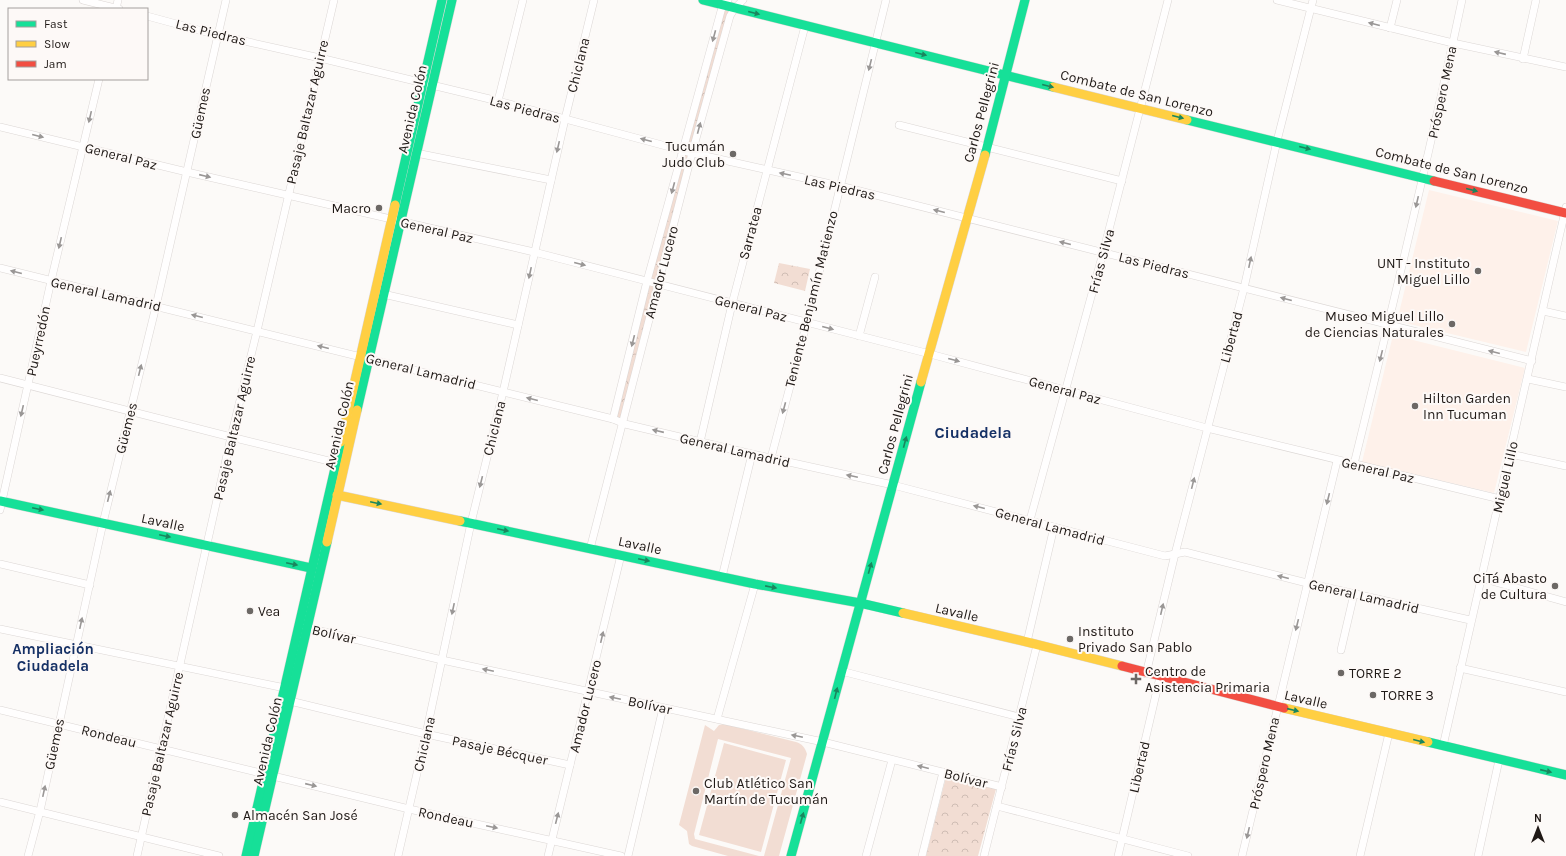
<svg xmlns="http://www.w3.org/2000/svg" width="1566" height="856" viewBox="0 0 1566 856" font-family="Karla,sans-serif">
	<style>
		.built { fill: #fef1ea }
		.park { fill: url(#park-crowns) }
		.pitch { fill: #f2ddd3 }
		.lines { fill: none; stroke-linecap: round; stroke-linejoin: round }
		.street-casing { stroke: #dcd7d5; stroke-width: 8 }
		.fast-casing { stroke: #dcd7d5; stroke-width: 10 }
		.slow-casing { stroke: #dcd7d5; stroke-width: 10 }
		.jam-casing { stroke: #dcd7d5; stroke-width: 10 }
		.street { stroke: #fffefe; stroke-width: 7 }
		.fast { stroke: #16e098; stroke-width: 9 }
		.slow { stroke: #ffcf43; stroke-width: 9 }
		.jam { stroke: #f24e42; stroke-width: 9 }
		.oneway { fill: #1a865e }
		.oneway2 { fill: #9a9796 }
		.poi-dot { fill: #6c6865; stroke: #fdf9f7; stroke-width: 1.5 }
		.labels { text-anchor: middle; stroke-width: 4; stroke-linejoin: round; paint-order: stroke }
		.street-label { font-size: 14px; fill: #1f1916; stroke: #fdf9f7 }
		.poi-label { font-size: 14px; fill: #1f1916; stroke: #fdf9f7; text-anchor: start }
		.neighbourhood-label { font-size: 15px; font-weight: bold; fill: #153065; stroke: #fdf9f7 }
		.quarter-label { font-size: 16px; font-weight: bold; fill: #153065; stroke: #fdf9f7 }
	</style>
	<defs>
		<pattern id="park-crowns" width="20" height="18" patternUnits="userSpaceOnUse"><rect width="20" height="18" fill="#f2ddd3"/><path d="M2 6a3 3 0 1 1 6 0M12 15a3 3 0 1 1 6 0" fill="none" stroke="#cfbdb4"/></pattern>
	</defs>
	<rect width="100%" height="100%" fill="#fcfaf8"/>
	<g class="built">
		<polygon points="1429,190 1558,221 1526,352 1397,321"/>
		<polygon points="1393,335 1525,368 1494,493 1362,462"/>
	</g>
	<g class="park">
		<polygon points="725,8 730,10 691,149 686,147"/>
		<polygon points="685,153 689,154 657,281 650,279"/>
		<polygon points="779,263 810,269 805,291 774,283"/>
		<polygon points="649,284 655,286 621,419 616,417"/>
		<polygon points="946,777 996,789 978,856 926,856"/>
	</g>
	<g class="pitch">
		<path d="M724,724L796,742C802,744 805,747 807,754L779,856H764L791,758L718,739L694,834L695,839L759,856H728L692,846L689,844L687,831L679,825L705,725L714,731L719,725Z"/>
		<polygon points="724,743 786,760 761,852 699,835"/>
	</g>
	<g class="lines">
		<defs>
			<g id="street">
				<polyline points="83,0 119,9"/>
				<polyline points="1277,0 1453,43 1566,67"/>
				<polyline points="116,9 118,0"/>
				<polyline points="147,16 217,35 320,58 498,101 692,153 840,186 1532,361"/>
				<polyline points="1390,28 1397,0"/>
				<polyline points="1523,59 1536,0"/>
				<polyline points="498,101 523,0"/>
				<polyline points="899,125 1122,181"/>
				<polyline points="0,127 187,172 534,252 930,354 1207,428 1500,499"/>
				<polyline points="416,153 551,180"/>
				<polyline points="0,268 613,419 625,424 752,454 893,485 1165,556 1185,552 1307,583 1470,620"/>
				<polyline points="383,294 518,325"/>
				<polyline points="1543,311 1566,316"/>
				<polyline points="859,336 875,277"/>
				<polyline points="0,378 231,437 337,463"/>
				<polyline points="1528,379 1566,387"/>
				<polyline points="613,419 647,281 721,11 723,5 728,0"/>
				<polyline points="700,442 732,304 805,26"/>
				<polyline points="1510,454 1566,466"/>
				<polyline points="771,458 807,322 886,0"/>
				<path d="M1354,464C1392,310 1429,156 1462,0"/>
				<polyline points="0,510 51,281 99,79"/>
				<polyline points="1030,520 1103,253 1168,0"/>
				<polyline points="590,549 692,153 730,16 735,8 743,0"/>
				<polyline points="0,564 90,585"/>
				<polyline points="722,577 752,454"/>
				<polyline points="1481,578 1566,602"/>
				<polyline points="304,627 442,660 823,742 1002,787"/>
				<polyline points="0,629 285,688"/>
				<polyline points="1027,642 1054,527"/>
				<polyline points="1341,650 1354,594"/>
				<polyline points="1460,668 1566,692"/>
				<polyline points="841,671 1019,717"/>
				<polyline points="1146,674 1175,554 1244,288 1277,141 1313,0"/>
				<polyline points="290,701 426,734 570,765"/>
				<polyline points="0,710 265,774"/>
				<polyline points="717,719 755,584"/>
				<polyline points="1443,746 1566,207"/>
				<polyline points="273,776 409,809 621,856"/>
				<polyline points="0,802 219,856"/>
				<polyline points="997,806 1188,856"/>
				<polyline points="28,856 40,811 103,523 156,306 226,0"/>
				<polyline points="137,856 231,437 257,331 334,0"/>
				<polyline points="398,856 426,734 471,523 503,392 565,119 594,0"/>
				<polyline points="548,856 621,555"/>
				<polyline points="628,856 663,708"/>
				<polyline points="866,856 892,760"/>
				<polyline points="922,856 943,772"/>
				<polyline points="984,856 1037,645"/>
				<polyline points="1118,856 1160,677"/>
				<polyline points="1242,856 1337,461"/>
				<polyline points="1360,856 1389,733"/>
				<polyline points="1478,856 1499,760"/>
			</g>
			<g id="fast">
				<polyline points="703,0 1053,87"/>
				<polyline points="1187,120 1434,181"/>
				<polyline points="985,155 1025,0"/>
				<polyline points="395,205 442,0"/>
				<polyline points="357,410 452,0"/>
				<polyline points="0,501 311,568"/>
				<polyline points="460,521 755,584 860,603 903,613"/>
				<polyline points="1428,742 1566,775"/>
				<polyline points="246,856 341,442"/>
				<polyline points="254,856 327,542"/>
				<polyline points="791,856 921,382"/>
			</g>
			<g id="slow">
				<polyline points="1053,87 1187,120"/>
				<polyline points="921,382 985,155"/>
				<polyline points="341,442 395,205"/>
				<polyline points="337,495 460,521"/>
				<polyline points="327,542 357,410"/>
				<polyline points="903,613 1027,642 1122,666"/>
				<polyline points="1284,708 1428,742"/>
			</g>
			<g id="jam">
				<polyline points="1434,181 1565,213"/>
				<polyline points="1122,666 1284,708"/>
			</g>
		</defs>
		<use href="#street" class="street-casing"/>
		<use href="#fast" class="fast-casing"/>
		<use href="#slow" class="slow-casing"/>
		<use href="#jam" class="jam-casing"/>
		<use href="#street" class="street"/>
		<use href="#fast" class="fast"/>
		<use href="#slow" class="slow"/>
		<use href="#jam" class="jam"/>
	</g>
	<defs><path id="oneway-solid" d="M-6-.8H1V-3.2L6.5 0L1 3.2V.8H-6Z"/></defs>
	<g class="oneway">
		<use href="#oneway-solid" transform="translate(754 13) rotate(14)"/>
		<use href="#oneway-solid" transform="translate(921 54) rotate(14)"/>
		<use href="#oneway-solid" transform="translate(1048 86) rotate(14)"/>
		<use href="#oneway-solid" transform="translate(1178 117) rotate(14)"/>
		<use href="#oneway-solid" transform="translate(1305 148) rotate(14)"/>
		<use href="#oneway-solid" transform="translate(1472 190) rotate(14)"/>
		<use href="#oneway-solid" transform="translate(905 442) rotate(-75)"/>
		<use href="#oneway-solid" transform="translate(376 503) rotate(12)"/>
		<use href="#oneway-solid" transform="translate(38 509) rotate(12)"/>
		<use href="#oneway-solid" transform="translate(503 530) rotate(12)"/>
		<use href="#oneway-solid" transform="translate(165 536) rotate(12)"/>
		<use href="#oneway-solid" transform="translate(644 560) rotate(12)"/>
		<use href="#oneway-solid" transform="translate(292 564) rotate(12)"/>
		<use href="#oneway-solid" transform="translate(870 568) rotate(-74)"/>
		<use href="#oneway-solid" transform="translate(771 587) rotate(11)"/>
		<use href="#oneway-solid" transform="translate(836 693) rotate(-76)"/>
		<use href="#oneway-solid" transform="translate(1293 710) rotate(13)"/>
		<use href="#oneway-solid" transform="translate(1419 741) rotate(14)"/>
		<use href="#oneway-solid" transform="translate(1546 771) rotate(13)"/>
		<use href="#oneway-solid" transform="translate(802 818) rotate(-74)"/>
	</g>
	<g class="oneway2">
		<use href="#oneway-solid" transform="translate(1374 24) rotate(-166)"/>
		<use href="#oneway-solid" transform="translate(714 36) rotate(105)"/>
		<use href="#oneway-solid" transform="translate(1500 53) rotate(-167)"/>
		<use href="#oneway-solid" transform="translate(870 65) rotate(104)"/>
		<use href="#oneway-solid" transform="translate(90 117) rotate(103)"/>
		<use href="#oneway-solid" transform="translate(699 128) rotate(-75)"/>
		<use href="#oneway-solid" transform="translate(38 136) rotate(14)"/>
		<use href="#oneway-solid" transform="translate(646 140) rotate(-165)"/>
		<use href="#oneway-solid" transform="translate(558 147) rotate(103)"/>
		<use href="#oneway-solid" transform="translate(785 174) rotate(-168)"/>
		<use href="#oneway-solid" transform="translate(205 176) rotate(13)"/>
		<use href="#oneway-solid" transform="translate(673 188) rotate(105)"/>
		<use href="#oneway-solid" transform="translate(1417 202) rotate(103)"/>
		<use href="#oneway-solid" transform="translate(939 211) rotate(-166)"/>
		<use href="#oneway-solid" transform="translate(60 243) rotate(103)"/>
		<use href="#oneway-solid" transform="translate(1065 243) rotate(-166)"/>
		<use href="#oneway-solid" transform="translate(1250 262) rotate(-78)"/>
		<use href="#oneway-solid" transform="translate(580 264) rotate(14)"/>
		<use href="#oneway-solid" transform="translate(16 272) rotate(-166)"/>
		<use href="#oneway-solid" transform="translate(530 273) rotate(102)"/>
		<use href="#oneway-solid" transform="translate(1286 299) rotate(-165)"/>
		<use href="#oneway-solid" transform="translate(197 316) rotate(-166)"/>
		<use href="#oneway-solid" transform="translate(828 328) rotate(15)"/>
		<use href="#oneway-solid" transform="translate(633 341) rotate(104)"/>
		<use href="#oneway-solid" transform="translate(323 347) rotate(-166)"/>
		<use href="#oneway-solid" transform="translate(1494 352) rotate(-166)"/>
		<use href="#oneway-solid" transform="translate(1381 356) rotate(104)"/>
		<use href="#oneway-solid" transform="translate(954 360) rotate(15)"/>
		<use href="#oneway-solid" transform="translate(140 370) rotate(-76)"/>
		<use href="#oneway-solid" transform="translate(532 399) rotate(-166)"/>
		<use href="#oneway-solid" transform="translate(784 408) rotate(105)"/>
		<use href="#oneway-solid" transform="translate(22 411) rotate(103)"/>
		<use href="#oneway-solid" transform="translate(658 431) rotate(-167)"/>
		<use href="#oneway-solid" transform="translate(852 476) rotate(-168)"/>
		<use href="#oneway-solid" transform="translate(481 482) rotate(104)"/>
		<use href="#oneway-solid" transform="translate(1193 483) rotate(-76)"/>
		<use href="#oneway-solid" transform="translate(109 496) rotate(-76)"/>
		<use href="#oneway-solid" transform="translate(1328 499) rotate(104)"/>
		<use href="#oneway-solid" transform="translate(979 507) rotate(-166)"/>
		<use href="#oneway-solid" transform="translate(1283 577) rotate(-166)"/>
		<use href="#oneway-solid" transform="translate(453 609) rotate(102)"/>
		<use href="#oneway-solid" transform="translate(1162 609) rotate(-77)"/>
		<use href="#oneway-solid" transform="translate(81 623) rotate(-78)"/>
		<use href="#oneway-solid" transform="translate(1297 625) rotate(104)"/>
		<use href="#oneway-solid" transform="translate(602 637) rotate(-77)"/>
		<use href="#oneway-solid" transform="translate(488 670) rotate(-168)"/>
		<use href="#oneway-solid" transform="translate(615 698) rotate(-168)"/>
		<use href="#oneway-solid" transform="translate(797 736) rotate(-168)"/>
		<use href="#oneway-solid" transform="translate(923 767) rotate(-166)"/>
		<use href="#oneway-solid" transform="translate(311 785) rotate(13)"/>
		<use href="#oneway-solid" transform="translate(44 791) rotate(-78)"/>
		<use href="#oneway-solid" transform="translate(557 818) rotate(-76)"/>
		<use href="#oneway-solid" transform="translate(492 827) rotate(12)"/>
		<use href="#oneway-solid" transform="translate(1248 833) rotate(103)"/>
	</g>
	<g class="poi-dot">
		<circle cx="733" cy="154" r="4"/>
		<circle cx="379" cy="208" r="4"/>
		<circle cx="1478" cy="271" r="4"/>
		<circle cx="1452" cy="324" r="4"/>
		<circle cx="1415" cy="406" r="4"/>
		<circle cx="1555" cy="586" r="4"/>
		<circle cx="250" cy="611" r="4"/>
		<circle cx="1070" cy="639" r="4"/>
		<circle cx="1341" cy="673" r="4"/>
		<path d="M1134 673h4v4h4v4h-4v4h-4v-4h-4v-4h4z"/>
		<circle cx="1373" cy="695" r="4"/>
		<circle cx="696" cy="791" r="4"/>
		<circle cx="235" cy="815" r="4"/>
	</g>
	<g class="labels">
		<g class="street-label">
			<text transform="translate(211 32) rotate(14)" y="5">Las Piedras</text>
			<text transform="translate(578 65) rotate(-76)" y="5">Chiclana</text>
			<text transform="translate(1442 92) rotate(-78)" y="5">Próspero Mena</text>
			<text transform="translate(1137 93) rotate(14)" y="5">Combate de San Lorenzo</text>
			<text transform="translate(412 109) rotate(-77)" y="5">Avenida Colón</text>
			<text transform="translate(525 109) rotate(15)" y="5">Las Piedras</text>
			<text transform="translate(307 112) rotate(-77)" y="5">Pasaje Baltazar Aguirre</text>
			<text transform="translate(981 112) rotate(-75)" y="5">Carlos Pellegrini</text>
			<text transform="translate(200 113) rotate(-78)" y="5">Güemes</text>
			<text transform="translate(121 156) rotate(14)" y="5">General Paz</text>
			<text transform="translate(1452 170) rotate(14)" y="5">Combate de San Lorenzo</text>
			<text transform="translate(840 187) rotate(13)" y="5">Las Piedras</text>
			<text transform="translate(437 230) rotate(13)" y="5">General Paz</text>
			<text transform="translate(750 233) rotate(-75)" y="5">Sarratea</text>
			<text transform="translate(1101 261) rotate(-75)" y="5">Frías Silva</text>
			<text transform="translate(1154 265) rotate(14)" y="5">Las Piedras</text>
			<text transform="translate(661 272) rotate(-75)" y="5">Amador Lucero</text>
			<text transform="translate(106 294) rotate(13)" y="5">General Lamadrid</text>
			<text transform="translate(811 299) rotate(-76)" y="5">Teniente Benjamín Matienzo</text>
			<text transform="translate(751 308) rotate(14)" y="5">General Paz</text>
			<text transform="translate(1231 337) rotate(-75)" y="5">Libertad</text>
			<text transform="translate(38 341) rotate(-78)" y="5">Pueyrredón</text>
			<text transform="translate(421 371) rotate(14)" y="5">General Lamadrid</text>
			<text transform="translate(1065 390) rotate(15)" y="5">General Paz</text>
			<text transform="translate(895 424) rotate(-75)" y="5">Carlos Pellegrini</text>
			<text transform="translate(339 425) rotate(-77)" y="5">Avenida Colón</text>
			<text transform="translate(126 428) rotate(-76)" y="5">Güemes</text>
			<text transform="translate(234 428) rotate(-77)" y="5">Pasaje Baltazar Aguirre</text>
			<text transform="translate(494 428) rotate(-76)" y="5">Chiclana</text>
			<text transform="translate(735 450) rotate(13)" y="5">General Lamadrid</text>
			<text transform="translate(1378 470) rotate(13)" y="5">General Paz</text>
			<text transform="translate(1505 477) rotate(-77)" y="5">Miguel Lillo</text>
			<text transform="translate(163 522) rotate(12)" y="5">Lavalle</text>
			<text transform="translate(1050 526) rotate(15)" y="5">General Lamadrid</text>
			<text transform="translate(640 545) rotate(12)" y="5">Lavalle</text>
			<text transform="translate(1364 596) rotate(13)" y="5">General Lamadrid</text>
			<text transform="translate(957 612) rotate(13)" y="5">Lavalle</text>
			<text transform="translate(334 634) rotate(13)" y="5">Bolívar</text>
			<text transform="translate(1306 699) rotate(13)" y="5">Lavalle</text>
			<text transform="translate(650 705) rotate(12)" y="5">Bolívar</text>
			<text transform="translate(585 706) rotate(-76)" y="5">Amador Lucero</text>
			<text transform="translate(109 736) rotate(14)" y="5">Rondeau</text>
			<text transform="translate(1014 739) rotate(-76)" y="5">Frías Silva</text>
			<text transform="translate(267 741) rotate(-77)" y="5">Avenida Colón</text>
			<text transform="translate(54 744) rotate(-78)" y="5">Güemes</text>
			<text transform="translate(162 744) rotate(-77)" y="5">Pasaje Baltazar Aguirre</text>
			<text transform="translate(424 744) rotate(-77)" y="5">Chiclana</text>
			<text transform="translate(500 750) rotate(12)" y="5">Pasaje Bécquer</text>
			<text transform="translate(1264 763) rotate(-77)" y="5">Próspero Mena</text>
			<text transform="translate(1139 767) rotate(-77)" y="5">Libertad</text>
			<text transform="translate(966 778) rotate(14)" y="5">Bolívar</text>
			<text transform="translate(446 817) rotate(12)" y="5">Rondeau</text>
		</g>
		<g class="poi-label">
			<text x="725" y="151" text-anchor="end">Tucumán<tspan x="725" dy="16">Judo Club</tspan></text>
			<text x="371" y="213" text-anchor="end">Macro</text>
			<text x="1470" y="268" text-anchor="end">UNT - Instituto<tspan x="1470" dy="16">Miguel Lillo</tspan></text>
			<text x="1444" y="321" text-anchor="end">Museo Miguel Lillo<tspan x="1444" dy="16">de Ciencias Naturales</tspan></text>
			<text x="1423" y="403">Hilton Garden<tspan x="1423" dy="16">Inn Tucuman</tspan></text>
			<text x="1547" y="583" text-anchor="end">CiTá Abasto<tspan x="1547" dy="16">de Cultura</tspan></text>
			<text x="258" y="616">Vea</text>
			<text x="1078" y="636">Instituto<tspan x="1078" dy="16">Privado San Pablo</tspan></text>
			<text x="1145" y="676">Centro de<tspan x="1145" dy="16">Asistencia Primaria</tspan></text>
			<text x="1349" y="678">TORRE 2</text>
			<text x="1381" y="700">TORRE 3</text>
			<text x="704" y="788">Club Atlético San<tspan x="704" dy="16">Martín de Tucumán</tspan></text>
			<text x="243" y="820">Almacén San José</text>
		</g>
		<g class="neighbourhood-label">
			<text x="53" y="654">Ampliación<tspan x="53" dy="17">Ciudadela</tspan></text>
		</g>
		<g class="quarter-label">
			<text x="973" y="438">Ciudadela</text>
		</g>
	</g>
	<rect x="8" y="8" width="140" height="72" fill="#fdf9f7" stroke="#a49f9d"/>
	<rect x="16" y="21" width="20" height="6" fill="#16e098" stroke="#a49f9d"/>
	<text x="44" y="28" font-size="12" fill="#1f1916">Fast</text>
	<rect x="16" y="41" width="20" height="6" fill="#ffcf43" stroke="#a49f9d"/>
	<text x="44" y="48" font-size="12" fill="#1f1916">Slow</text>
	<rect x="16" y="61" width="20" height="6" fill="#f24e42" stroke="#a49f9d"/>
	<text x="44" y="68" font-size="12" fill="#1f1916">Jam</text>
	<g transform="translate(1538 828)" stroke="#fdf9f7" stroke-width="3" paint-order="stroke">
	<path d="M0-3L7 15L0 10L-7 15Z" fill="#1f1916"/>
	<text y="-6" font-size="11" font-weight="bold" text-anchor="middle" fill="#1f1916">N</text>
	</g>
</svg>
